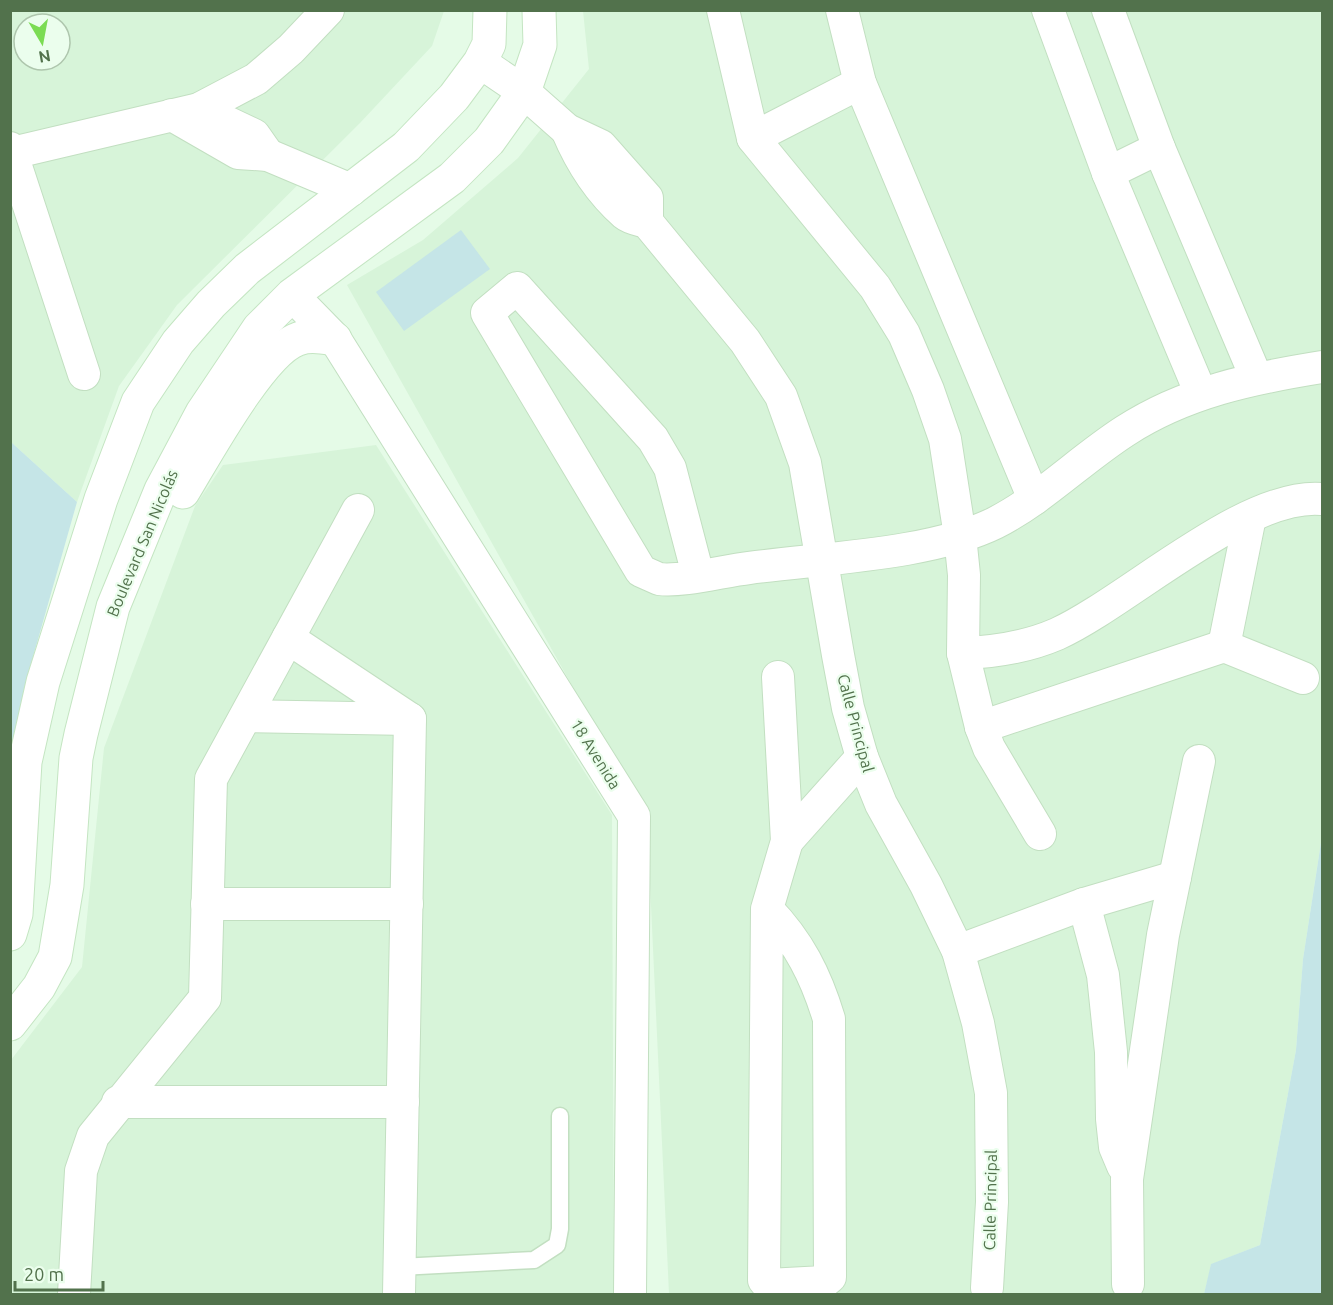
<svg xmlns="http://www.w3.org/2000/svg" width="1333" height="1305" viewBox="0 0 1333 1305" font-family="Ubuntu,sans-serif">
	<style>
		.residential { fill: #d7f4d9; fill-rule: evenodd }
		.green { fill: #c5e5e7 }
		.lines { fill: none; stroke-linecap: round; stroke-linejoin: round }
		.service-casing { stroke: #c2dfc1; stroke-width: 19 }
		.minor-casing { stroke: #c2dfc1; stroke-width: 34 }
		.secondary-casing { stroke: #c4e5c2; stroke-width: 35 }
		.service { stroke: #fff; stroke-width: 16 }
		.minor { stroke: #fff; stroke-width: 32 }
		.secondary { stroke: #fff; stroke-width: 33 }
		.labels { text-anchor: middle; stroke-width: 4.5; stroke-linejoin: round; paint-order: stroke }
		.street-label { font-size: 16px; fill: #52724c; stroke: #ebfeed }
	</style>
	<rect width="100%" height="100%" fill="#e5fbe7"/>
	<g class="residential">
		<path d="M11,11H444L432,46L360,123L177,305L119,386L77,502L11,442ZM24,24H60V60H24Z"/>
		<polygon points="583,11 1322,11 1322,836 1303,959 1296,1050 1260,1245 1212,1264 1204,1294 669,1294 647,819 347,285 423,240 518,158 589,69"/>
		<polygon points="376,445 612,815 614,1294 11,1294 11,1060 82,967 104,748 195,506 223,465"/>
	</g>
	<g class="green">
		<polygon points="461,230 490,269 404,331 376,292"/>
		<polygon points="11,442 77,502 25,685 11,769"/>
		<polygon points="1322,836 1322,1294 1204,1294 1211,1264 1260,1245 1296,1050 1303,959"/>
	</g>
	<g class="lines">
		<defs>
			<polyline id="service" points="400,1267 534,1260 557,1245 560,1229 560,1116"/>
			<g id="minor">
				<polyline points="723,10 753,138 875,287 904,334 928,390 945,439 960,536 964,575 963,653 981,727 989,748 1040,834"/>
				<polyline points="842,10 860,83 1034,499"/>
				<polyline points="1048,10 1108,173 1201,394"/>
				<polyline points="1108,10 1159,148 1256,377"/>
				<polyline points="480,62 524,92 567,130 601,146 647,198 647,222"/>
				<polyline points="199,109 254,135 268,155"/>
				<polyline points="172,115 238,153 268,155 351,190"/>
				<path d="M567,130C580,161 599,191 625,214C631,219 640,220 647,222L745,341L781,396L805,463L838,655L848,708L862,757L881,804L926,885L958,951L978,1023L991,1093L992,1202L987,1288"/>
				<polyline points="753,138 860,83"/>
				<polyline points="10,148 84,374"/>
				<polyline points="12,153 199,109 256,79 291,49 328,10"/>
				<polyline points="1108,173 1159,148"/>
				<polyline points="292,295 335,339 634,816 630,1294"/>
				<path d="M698,575L670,468L653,439L517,288L487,313L641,571L659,579C683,582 723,571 749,568C822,558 930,555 995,523C1042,499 1080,460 1125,431C1185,392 1253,378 1322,367"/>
				<polyline points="288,638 410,719 399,1294"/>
				<polyline points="1224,646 1250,517"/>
				<path d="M963,653C995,652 1027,647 1057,634C1129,601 1245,492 1322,499"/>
				<polyline points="246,716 410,719"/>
				<polyline points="981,727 1224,646 1303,678"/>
				<polyline points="787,841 862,757"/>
				<polyline points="207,904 407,904"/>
				<polyline points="1084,904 1103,975 1111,1052 1112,1119 1115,1147 1123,1166"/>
				<path d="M767,909C799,942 816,976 829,1019L830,1277L824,1282L768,1285L764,1280L767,909L787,841L778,677"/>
				<polyline points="958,951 1084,904 1175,877"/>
				<polyline points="118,1102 403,1102"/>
				<polyline points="1128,1284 1127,1179 1163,935 1199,761"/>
				<polyline points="74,1294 81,1171 93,1136 205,998 211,779 358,510"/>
			</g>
			<g id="secondary">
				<path d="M183,492C205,456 261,352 298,339C310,334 323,337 335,339"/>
				<polyline points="10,934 16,914 25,762 43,682 101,499 138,402 178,342 211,304 247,269 406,147 454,97 480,62 489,44 490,10"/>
				<polyline points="10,1024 39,987 55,957 67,885 76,758 81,734 113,607 161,490 202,413 259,328 292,295 452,178 489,141 524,92 540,45 539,10"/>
			</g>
		</defs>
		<use href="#service" class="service-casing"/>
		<use href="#minor" class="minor-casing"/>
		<use href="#secondary" class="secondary-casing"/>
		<use href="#service" class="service"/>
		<use href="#minor" class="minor"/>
		<use href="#secondary" class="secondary"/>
	</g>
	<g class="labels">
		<g class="street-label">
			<text transform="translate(142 543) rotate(-67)" y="6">Boulevard San Nicolás</text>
			<text transform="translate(856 723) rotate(75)" y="6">Calle Principal</text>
			<text transform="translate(596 754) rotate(58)" y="6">18 Avenida</text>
			<text transform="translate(990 1200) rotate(-89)" y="6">Calle Principal</text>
		</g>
	</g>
	<rect width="1333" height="1305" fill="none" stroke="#52724c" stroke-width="24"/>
	<g transform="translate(42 42) rotate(170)"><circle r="28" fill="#ebfeed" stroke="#aec6ad" stroke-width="1.5"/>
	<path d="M0-4.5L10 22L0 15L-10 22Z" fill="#7bdc53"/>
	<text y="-9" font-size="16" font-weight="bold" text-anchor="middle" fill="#52724c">N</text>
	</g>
	<path d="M15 1281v9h88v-9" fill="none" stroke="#52724c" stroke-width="3"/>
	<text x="24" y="1281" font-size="18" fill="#52724c" stroke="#ebfeed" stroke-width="4.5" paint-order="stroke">20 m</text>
</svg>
